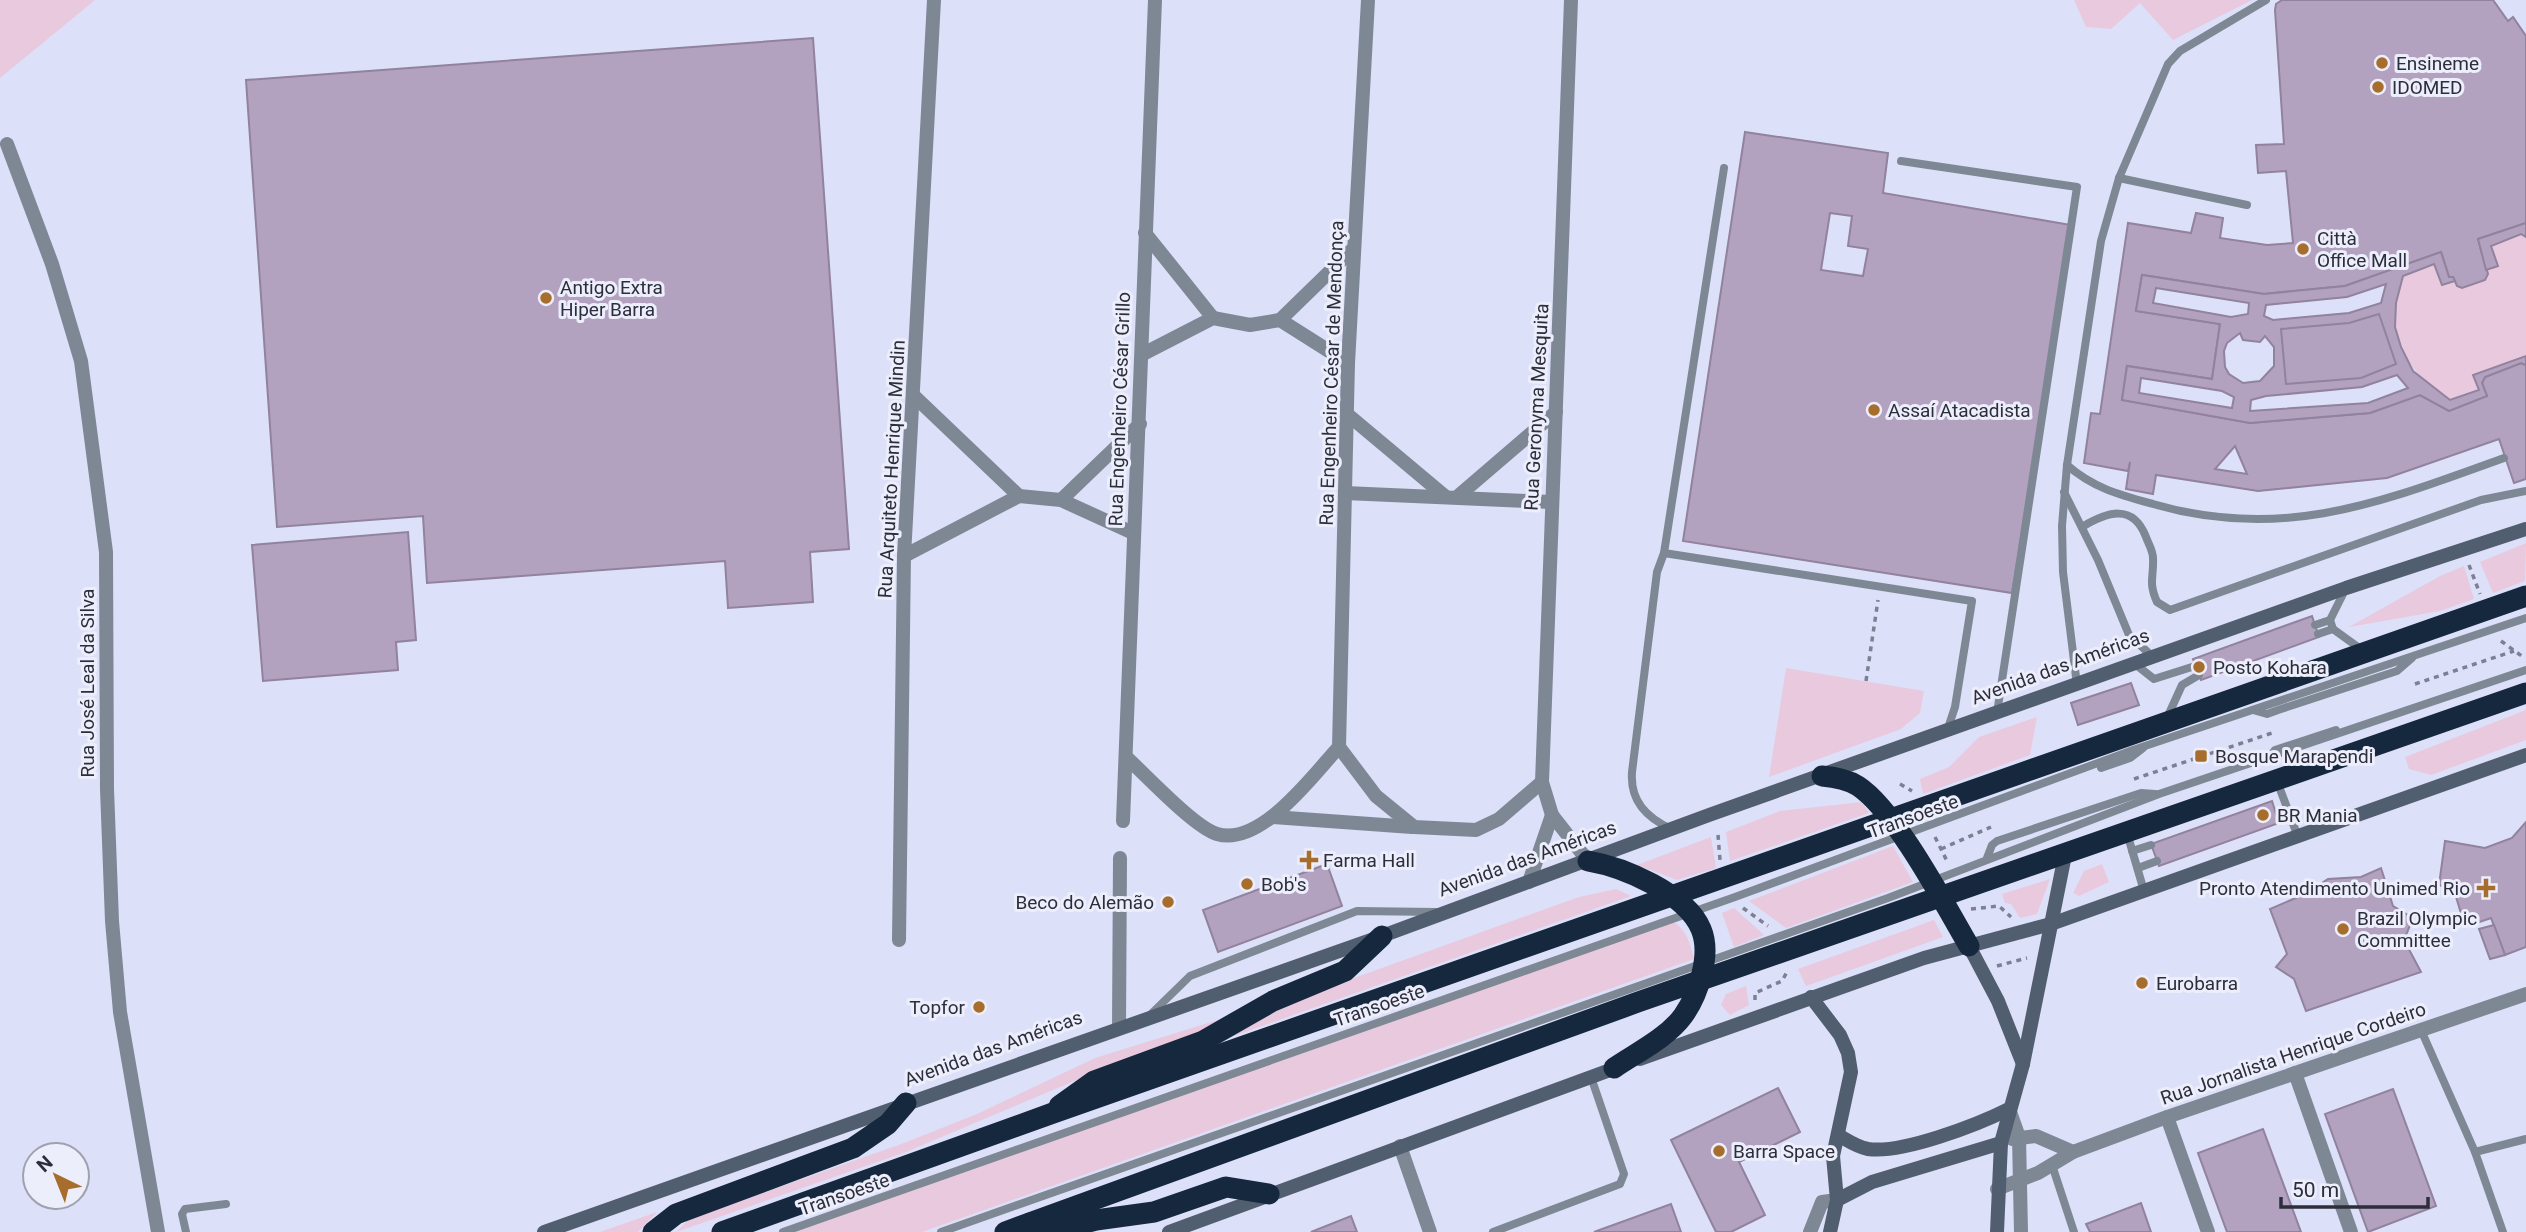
<svg xmlns="http://www.w3.org/2000/svg" width="2526" height="1232" viewBox="0 0 2526 1232" font-family="Roboto,sans-serif">
	<style>
		.green { fill: #e9c9de }
		.building { fill: #b3a1c0; stroke: #91829d; stroke-width: 2; fill-rule: evenodd }
		.lines { fill: none; stroke-linecap: round; stroke-linejoin: round }
		.path { stroke: #7d7f92; stroke-width: 3.5; stroke-dasharray: 5 5; stroke-linecap: butt }
		.lane { stroke: #7e8895; stroke-width: 8 }
		.street { stroke: #7e8895; stroke-width: 14 }
		.secondary { stroke: #505e6f; stroke-width: 14 }
		.highway { stroke: #15283e; stroke-width: 21 }
		.poi-dot { fill: #a66d2c; stroke: #edeefb; stroke-width: 2.5 }
		.labels { text-anchor: middle; stroke-width: 6; stroke-linejoin: round; paint-order: stroke }
		.poi-label { font-size: 19px; fill: #2d2e3b; stroke: #edeefb; text-anchor: start }
		.street-label { font-size: 19px; fill: #2d2e3b; stroke: #edeefb }
	</style>
	<rect width="100%" height="100%" fill="#dde0f9"/>
	<g class="green">
		<polygon points="0,0 95,0 0,78"/>
		<polygon points="2074,0 2252,0 2173,40 2140,3 2111,29 2086,27"/>
		<path d="M2521,234L2526,237V356L2473,375L2479,390L2450,400C2404,371 2382,329 2403,276L2434,264L2442,285L2455,281L2462,288L2485,280L2486,270L2498,266L2491,246Z"/>
		<polygon points="2526,543 2525,581 2493,593 2480,562"/>
		<polygon points="2464,566 2474,599 2440,611 2349,627 2440,576"/>
		<polygon points="1786,668 1924,691 1920,713 1901,729 1769,777"/>
		<polygon points="2526,710 2526,740 2431,775 2409,769 2405,757"/>
		<polygon points="2037,717 2030,755 1923,794 1920,779 1949,767 1979,737"/>
		<polygon points="1862,802 1869,813 1730,861 1726,832 1780,811"/>
		<polygon points="1711,837 1716,868 1677,880 1637,865"/>
		<polygon points="1893,846 1913,882 1786,928 1749,901"/>
		<polygon points="2102,864 2109,882 2079,896 2073,893 2084,871"/>
		<polygon points="2050,879 2037,914 2020,918 2011,904 2005,903 2002,894"/>
		<polygon points="1616,889 1631,896 1225,1039 1307,995 1579,897"/>
		<polygon points="1734,908 1764,935 1734,947 1722,913"/>
		<polygon points="1934,920 1943,937 1806,986 1798,969"/>
		<path d="M1672,921C1687,930 1690,943 1694,959L922,1232H789Z"/>
		<polygon points="1746,986 1749,1005 1730,1015 1721,1005 1726,994"/>
		<polygon points="1237,1014 1196,1039 1091,1074 906,1152 676,1232 689,1219 904,1143 977,1114 1095,1058"/>
		<polygon points="657,1212 638,1232 600,1232"/>
	</g>
	<g class="building">
		<path d="M2282,0H2493L2508,21L2513,17L2526,36V223L2478,239L2488,274L2485,280L2462,288L2457,286L2453,277H2449L2441,252L2345,286L2264,294L2142,275L2136,311L2220,324L2212,379L2127,366L2122,400L2250,423L2370,413L2420,395L2449,411L2487,396L2482,383L2485,377L2521,363L2526,365V479L2514,483L2499,439L2387,478L2258,491L2156,475L2153,494L2126,489L2130,462L2128,471L2084,463L2091,413L2100,414L2128,223L2191,233L2196,213L2223,218L2220,238L2267,245L2293,243L2286,171L2258,173L2256,145L2284,144L2275,10L2276,4ZM2235,446L2247,474L2215,469Z"/>
		<polygon points="813,38 849,549 810,552 813,602 728,608 725,561 427,583 423,516 277,527 246,80"/>
		<path d="M1745,132L1888,153L1883,193L2071,225L2012,593L1683,541ZM1830,213L1852,216L1848,246L1868,249L1863,276L1821,270Z"/>
		<polygon points="2526,223 2526,237 2521,234 2491,246 2498,266 2486,270 2478,239"/>
		<path d="M2441,252L2449,277H2453L2455,281L2442,285L2434,264L2403,276L2396,303L2395,327L2401,347L2413,371L2450,400L2479,390L2473,375L2526,356V365L2521,363L2485,377L2482,383L2487,396L2449,411L2420,395L2370,413L2250,423L2122,400L2127,366L2212,379L2220,324L2136,311L2142,275L2264,294L2345,286ZM2386,284L2381,303L2349,313L2273,320L2264,316L2266,305L2347,297ZM2156,288L2249,303L2248,314L2231,317L2153,303ZM2240,333L2243,340L2260,342L2265,336L2274,347V366L2260,381L2243,383L2229,374L2225,367L2224,351L2227,343ZM2397,375L2408,388L2368,403L2250,411L2251,400L2266,396L2362,387ZM2141,378L2222,391L2234,397L2232,408L2139,393Z"/>
		<polygon points="2379,314 2396,364 2361,378 2286,384 2281,329 2349,323"/>
		<polygon points="408,532 416,640 396,642 398,670 263,681 252,545"/>
		<polygon points="2312,616 2319,637 2201,680 2193,659"/>
		<polygon points="2131,683 2139,705 2078,725 2071,703"/>
		<polygon points="2272,801 2279,823 2159,866 2151,844"/>
		<polygon points="2526,822 2526,947 2505,955 2491,918 2465,927 2454,890 2439,885 2445,841 2485,848 2512,838"/>
		<polygon points="1327,864 1342,906 1218,952 1203,910"/>
		<polygon points="2381,868 2393,906 2413,918 2404,940 2421,972 2306,1011 2294,979 2276,967 2287,954 2270,909 2305,894 2328,879 2361,877"/>
		<polygon points="2494,925 2505,955 2490,959 2479,929"/>
		<polygon points="1778,1088 1800,1132 1739,1162 1765,1215 1731,1232 1716,1232 1671,1140"/>
		<polygon points="2393,1089 2436,1206 2368,1232 2325,1114"/>
		<polygon points="2263,1129 2301,1232 2227,1232 2198,1153"/>
		<polygon points="2141,1203 2151,1232 2090,1232 2086,1224"/>
		<polygon points="1671,1204 1681,1232 1594,1232"/>
		<polygon points="1351,1216 1357,1232 1311,1232"/>
	</g>
	<g class="lines">
		<g class="path">
			<polyline points="2469,565 2480,594"/>
			<polyline points="2501,641 2523,657"/>
			<polyline points="1866,681 1878,600"/>
			<polyline points="2415,684 2514,651"/>
			<polyline points="2134,779 2275,732"/>
			<polyline points="1900,784 1912,791"/>
			<polyline points="1718,835 1720,860"/>
			<polyline points="1935,837 1947,861"/>
			<polyline points="1941,849 1991,827"/>
			<polyline points="1743,908 1768,926"/>
			<polyline points="1971,909 1999,906 2011,917"/>
			<polyline points="1997,966 2027,958"/>
			<polyline points="1755,1000 1755,993 1782,981 1788,970"/>
		</g>
		<g class="lane">
			<polyline points="1901,161 2077,187 1997,713"/>
			<polyline points="2119,178 2247,205"/>
			<path d="M2067,465C2093,488 2120,495 2153,504C2284,542 2382,502 2504,458"/>
			<polyline points="2064,492 2098,560 2129,635 2153,657"/>
			<path d="M2082,527C2107,512 2133,503 2146,537C2148,543 2153,551 2153,558C2154,577 2148,582 2157,602L2170,610L2481,500L2526,491"/>
			<polyline points="1664,553 1972,601 1955,707 1947,731"/>
			<polyline points="2330,620 2333,629 2362,650"/>
			<polyline points="2315,625 2330,620 2345,590"/>
			<polyline points="2318,634 2333,629"/>
			<polyline points="2135,664 2154,679 2195,666"/>
			<polyline points="2077,685 2063,572 2062,526 2067,465 2101,241 2119,178 2168,64 2180,51 2266,0"/>
			<polyline points="2253,710 2267,714 2281,709 2397,671 2412,658"/>
			<polyline points="2167,718 2182,685 2199,675"/>
			<polyline points="2269,758 2275,750 2336,730"/>
			<polyline points="2101,768 2130,758 2143,748"/>
			<polyline points="2277,781 2298,837"/>
			<path d="M1671,829C1646,817 1630,801 1632,772L1657,572L1664,553L1724,168"/>
			<polyline points="2127,833 2144,891"/>
			<polyline points="2132,851 2151,845"/>
			<polyline points="1987,858 1992,845 1997,841 2141,793 2155,794"/>
			<polyline points="2138,868 2157,861"/>
			<polyline points="1151,1014 1190,976 1357,911 1436,912"/>
			<polyline points="2421,1030 2475,1152 2526,1139"/>
			<polyline points="2475,1152 2503,1232"/>
			<polyline points="2052,1165 2074,1232"/>
			<polyline points="186,1232 182,1214 185,1209 226,1204"/>
			<polyline points="783,1232 1735,897 2133,750 2526,618"/>
			<polyline points="941,1232 1888,898 2159,794 2526,670"/>
			<polyline points="1493,1232 1620,1184 1624,1174 1591,1077"/>
		</g>
		<g class="street">
			<polyline points="1571,0 1542,782 1552,815 1588,861"/>
			<polyline points="7,144 52,264 81,361 106,552 107,789 112,921 120,1012 158,1232"/>
			<polyline points="1145,233 1213,318"/>
			<polyline points="1280,320 1354,248"/>
			<polyline points="1143,354 1213,318 1250,325 1280,320 1348,363"/>
			<polyline points="913,395 1019,496"/>
			<polyline points="1347,414 1446,497"/>
			<polyline points="1345,493 1551,502"/>
			<polyline points="1457,497 1556,412"/>
			<polyline points="1061,500 1140,424"/>
			<polyline points="904,556 1019,496 1061,500 1133,533"/>
			<polyline points="1339,747 1348,363 1368,0"/>
			<path d="M1126,757C1146,775 1194,827 1217,834C1261,847 1313,775 1339,747L1376,796L1414,827L1476,830L1499,819L1542,782"/>
			<polyline points="1273,817 1412,827"/>
			<polyline points="1123,821 1155,0"/>
			<polyline points="1529,882 1552,815"/>
			<polyline points="899,940 904,556 934,0"/>
			<polyline points="1119,1027 1120,858"/>
			<polyline points="2295,1073 2351,1232"/>
			<polyline points="2009,1109 2019,1137 2021,1232"/>
			<polyline points="2167,1117 2208,1232"/>
			<polyline points="2012,1139 2036,1136 2073,1152"/>
			<polyline points="1400,1146 1430,1232"/>
			<polyline points="1997,1189 2038,1173 2073,1152 2167,1117 2526,994"/>
			<polyline points="1810,1232 1822,1202 1837,1200"/>
		</g>
		<g class="secondary">
			<polyline points="1969,946 1998,1001 2023,1064"/>
			<polyline points="1811,997 1840,1035 1848,1053 1851,1072 1833,1156 1837,1200 1830,1232"/>
			<polyline points="1640,1059 1924,958 2051,924 2526,755"/>
			<path d="M1838,1135C1847,1140 1857,1147 1868,1149C1902,1154 1977,1125 2009,1109"/>
			<polyline points="1837,1200 1872,1182 2001,1143"/>
			<polyline points="544,1232 1382,936 1709,815 2346,588 2526,529"/>
			<polyline points="1169,1232 1621,1066"/>
			<polyline points="1997,1232 2001,1143 2023,1064 2065,855"/>
		</g>
		<g class="highway">
			<path d="M1822,776C1834,777 1847,779 1858,786C1895,810 1945,905 1969,946"/>
			<path d="M1588,861C1623,867 1686,893 1701,929C1712,955 1698,995 1683,1016C1667,1038 1636,1053 1614,1068"/>
			<polyline points="1059,1106 1094,1081 1203,1041 1273,1001 1345,971 1382,936"/>
			<polyline points="1030,1223 1049,1230 1059,1230 1096,1220 1154,1212 1226,1187 1269,1194"/>
			<polyline points="653,1232 676,1214 853,1148 888,1124 906,1103"/>
			<polyline points="722,1232 1053,1113 2526,596"/>
			<polyline points="1005,1232 1638,1002 2526,693"/>
		</g>
	</g>
	<g class="poi-dot">
		<circle cx="2382" cy="63" r="7"/>
		<circle cx="2378" cy="87" r="7"/>
		<circle cx="2303" cy="249" r="7"/>
		<circle cx="546" cy="298" r="7"/>
		<circle cx="1874" cy="410" r="7"/>
		<circle cx="2199" cy="667" r="7"/>
		<rect x="2194" y="749" width="14" height="14" rx="3.5"/>
		<circle cx="2263" cy="815" r="7"/>
		<path d="M1305.5 849.5h7v7h7v7h-7v7h-7v-7h-7v-7h7z"/>
		<circle cx="1247" cy="884" r="7"/>
		<path d="M2482.5 877.5h7v7h7v7h-7v7h-7v-7h-7v-7h7z"/>
		<circle cx="1168" cy="902" r="7"/>
		<circle cx="2343" cy="929" r="7"/>
		<circle cx="2142" cy="983" r="7"/>
		<circle cx="979" cy="1007" r="7"/>
		<circle cx="1719" cy="1151" r="7"/>
	</g>
	<g class="labels">
		<g class="poi-label">
			<text x="2396" y="70">Ensineme</text>
			<text x="2392" y="94">IDOMED</text>
			<text x="2317" y="245">Città<tspan x="2317" dy="22">Office Mall</tspan></text>
			<text x="560" y="294">Antigo Extra<tspan x="560" dy="22">Hiper Barra</tspan></text>
			<text x="1888" y="417">Assaí Atacadista</text>
			<text x="2213" y="674">Posto Kohara</text>
			<text x="2215" y="763">Bosque Marapendi</text>
			<text x="2277" y="822">BR Mania</text>
			<text x="1323" y="867">Farma Hall</text>
			<text x="1261" y="891">Bob's</text>
			<text x="2470" y="895" text-anchor="end">Pronto Atendimento Unimed Rio</text>
			<text x="1154" y="909" text-anchor="end">Beco do Alemão</text>
			<text x="2357" y="925">Brazil Olympic<tspan x="2357" dy="22">Committee</tspan></text>
			<text x="2156" y="990">Eurobarra</text>
			<text x="965" y="1014" text-anchor="end">Topfor</text>
			<text x="1733" y="1158">Barra Space</text>
		</g>
		<g class="street-label">
			<text transform="translate(1331 373) rotate(-88)" y="7">Rua Engenheiro César de Mendonça</text>
			<text transform="translate(1536 407) rotate(-87)" y="7">Rua Geronyma Mesquita</text>
			<text transform="translate(1119 409) rotate(-88)" y="7">Rua Engenheiro César Grillo</text>
			<text transform="translate(891 469) rotate(-87)" y="7">Rua Arquiteto Henrique Mindin</text>
			<text transform="translate(2060 666) rotate(-20)" y="7">Avenida das Américas</text>
			<text transform="translate(87 683) rotate(-90)" y="7">Rua José Leal da Silva</text>
			<text transform="translate(1913 816) rotate(-20)" y="7">Transoeste</text>
			<text transform="translate(1527 858) rotate(-20)" y="7">Avenida das Américas</text>
			<text transform="translate(1379 1005) rotate(-19)" y="7">Transoeste</text>
			<text transform="translate(993 1048) rotate(-20)" y="7">Avenida das Américas</text>
			<text transform="translate(2293 1053) rotate(-19)" y="7">Rua Jornalista Henrique Cordeiro</text>
			<text transform="translate(844 1194) rotate(-19)" y="7">Transoeste</text>
		</g>
	</g>
	<g transform="translate(56 1176) rotate(317)"><circle r="33" fill="#edeefb" stroke="#a0a1ae" stroke-width="2"/>
	<path d="M0-5L12 26L0 18L-12 26Z" fill="#a66d2c"/>
	<text y="-10" font-size="19" font-weight="bold" text-anchor="middle" fill="#2d2e3b">N</text>
	</g>
	<path d="M2281 1197v10h147v-10" fill="none" stroke="#2d2e3b" stroke-width="3.5"/>
	<text x="2292" y="1197" font-size="21" fill="#2d2e3b" stroke="#edeefb" stroke-width="5" paint-order="stroke">50 m</text>
</svg>
